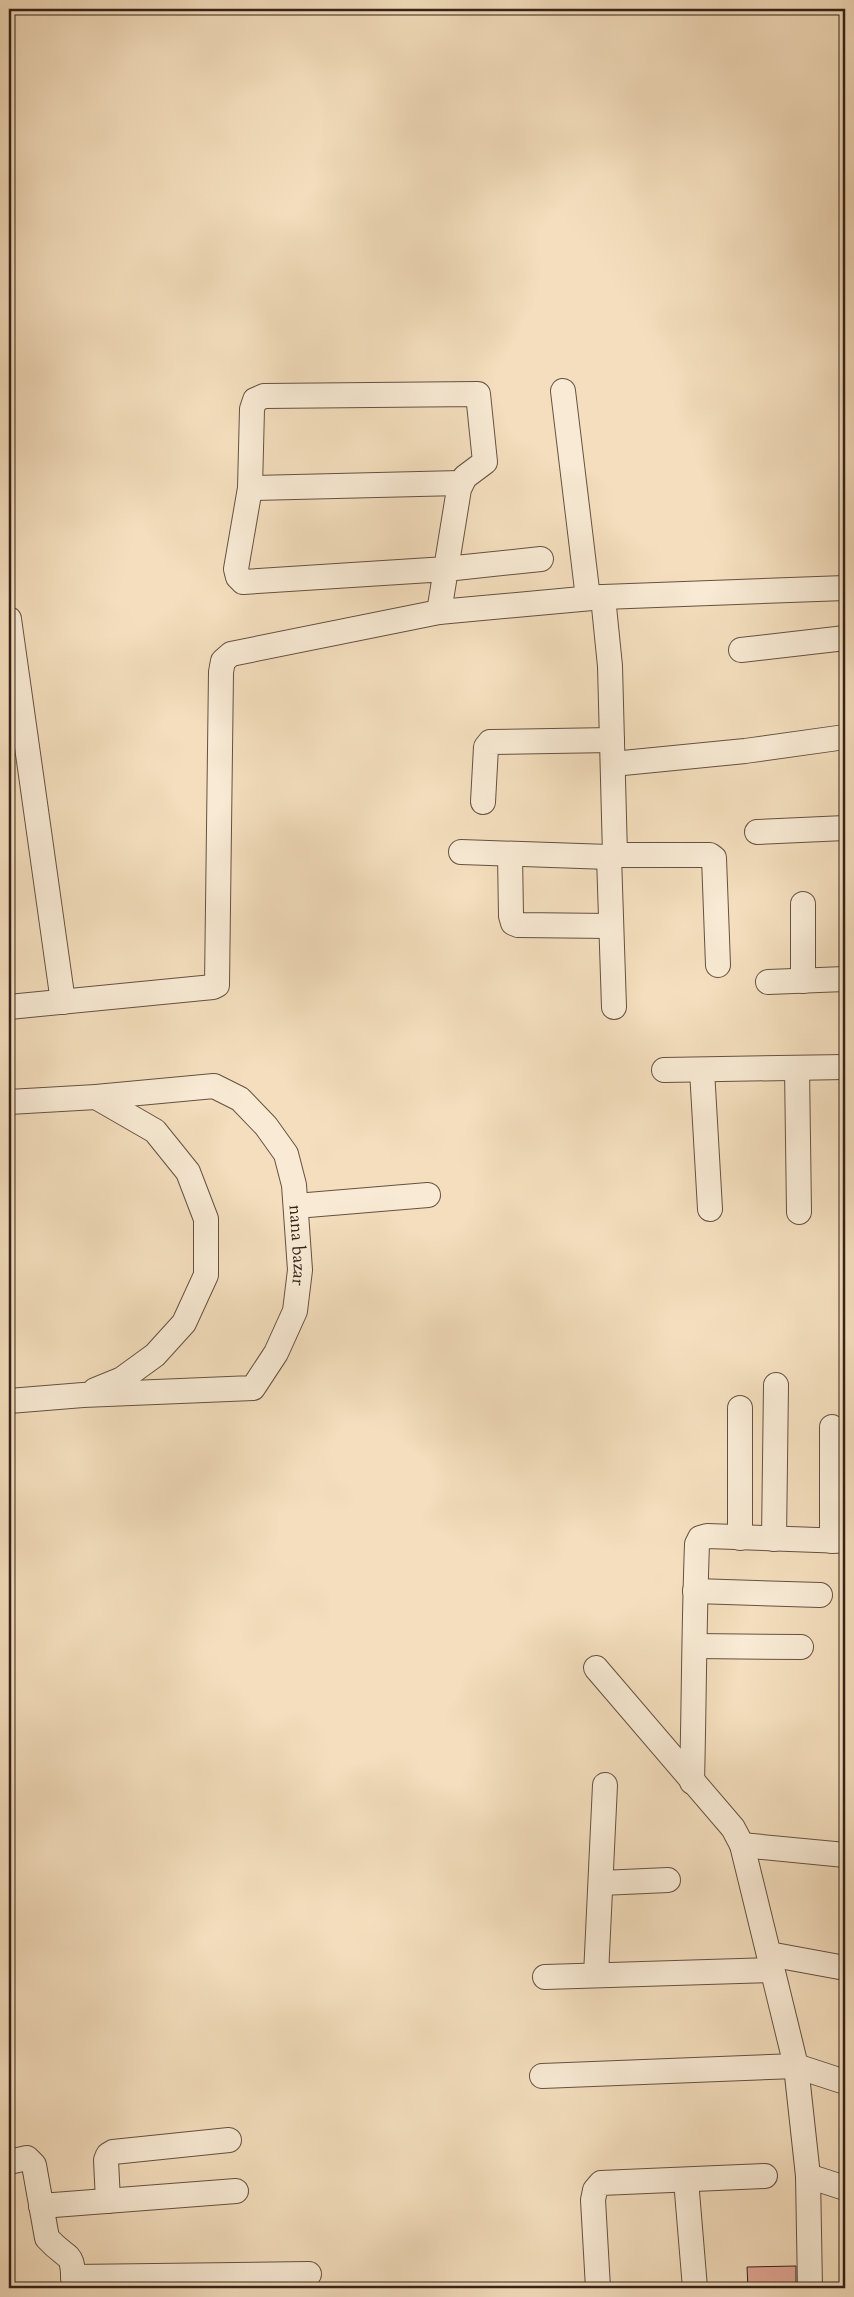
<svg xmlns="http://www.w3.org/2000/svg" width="854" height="2297" viewBox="0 0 854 2297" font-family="Cardo,serif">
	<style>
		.building { fill: #e3a897; stroke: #352219 }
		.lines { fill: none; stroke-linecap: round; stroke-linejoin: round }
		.minor-casing { stroke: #655142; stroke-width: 26 }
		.minor { stroke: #f8ead4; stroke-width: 24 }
		.labels { text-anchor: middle; stroke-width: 4.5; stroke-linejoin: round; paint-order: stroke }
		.street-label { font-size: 18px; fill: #352219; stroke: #f8ead4 }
	</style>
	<rect width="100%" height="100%" fill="#f4debd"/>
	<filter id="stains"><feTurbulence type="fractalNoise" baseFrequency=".004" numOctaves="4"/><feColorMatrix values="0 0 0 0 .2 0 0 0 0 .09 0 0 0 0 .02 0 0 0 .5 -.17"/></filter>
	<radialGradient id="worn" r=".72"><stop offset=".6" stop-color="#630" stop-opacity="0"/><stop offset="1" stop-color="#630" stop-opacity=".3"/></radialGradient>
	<polygon class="building" points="796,2266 796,2288 748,2288 747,2267"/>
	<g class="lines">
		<defs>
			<g id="minor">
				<polyline points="563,391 588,598"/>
				<polyline points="250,488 460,483"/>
				<polyline points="439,612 459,489 465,477 485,462 478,394 264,396 255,400 252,409 250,488 236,569 238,577 243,582 446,569 541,559"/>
				<polyline points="9,619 63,1002"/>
				<polyline points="741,650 845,638"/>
				<polyline points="613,764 745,751 845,737"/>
				<polyline points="483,802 486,747 490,742 612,740"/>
				<polyline points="757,832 845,828"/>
				<polyline points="461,852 609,857 615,855 610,666 603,597"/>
				<polyline points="510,854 511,916 513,923 518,925 611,926"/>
				<polyline points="615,855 710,855 714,858 718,965"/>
				<polyline points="609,857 614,1007"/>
				<polyline points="803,981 803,904"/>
				<polyline points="768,982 845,979"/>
				<polyline points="9,1007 213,987 217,985 221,672 223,661 231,654 439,612 603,597 845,588"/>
				<polyline points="797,1068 799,1212"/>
				<polyline points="664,1070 845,1067"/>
				<polyline points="702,1070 710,1209"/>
				<path id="s1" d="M9,1102L96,1097L214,1086L240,1099L266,1126L286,1154L294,1185L300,1270L295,1311L276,1353L253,1388L83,1395L9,1401"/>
				<polyline points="296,1206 428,1195"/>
				<polyline points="95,1390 122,1379 155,1355 184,1323 206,1275 206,1219 188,1172 155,1131 96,1097"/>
				<polyline points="740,1408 740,1538"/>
				<polyline points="774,1539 776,1385"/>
				<polyline points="832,1541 832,1427"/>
				<polyline points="695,1591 820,1595"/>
				<polyline points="696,1646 801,1647"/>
				<polyline points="596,1668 733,1828 742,1845 796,2066 808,2176 810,2288"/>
				<path d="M692,1782C694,1702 694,1623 697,1544L700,1538L707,1536L845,1541"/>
				<polyline points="742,1845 845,1855"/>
				<polyline points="601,1883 668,1880"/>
				<polyline points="769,1954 845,1968"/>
				<polyline points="596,1975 605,1785"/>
				<polyline points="545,1977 771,1970"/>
				<polyline points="542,2076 796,2066 845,2082"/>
				<path d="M9,2162L27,2158L34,2165L47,2238C71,2264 72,2247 74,2288"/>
				<polyline points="808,2176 845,2188"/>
				<polyline points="686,2180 695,2288"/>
				<polyline points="108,2201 106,2160 108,2155 113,2152 229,2140"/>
				<polyline points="41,2206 236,2191"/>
				<polyline points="73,2277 309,2274"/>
				<polyline points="598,2288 593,2200 595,2190 601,2183 765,2176"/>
			</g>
		</defs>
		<use href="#minor" class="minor-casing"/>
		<use href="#minor" class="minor"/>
	</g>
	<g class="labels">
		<g class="street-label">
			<text dy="6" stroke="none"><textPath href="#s1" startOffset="399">nana bazar</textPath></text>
		</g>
	</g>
	<rect width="854" height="2297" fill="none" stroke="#f4debd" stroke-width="30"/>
	<rect x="10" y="10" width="834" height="2277" fill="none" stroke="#352219" stroke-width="2.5"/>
	<rect x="15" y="15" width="824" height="2267" fill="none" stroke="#352219"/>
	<rect width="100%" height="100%" filter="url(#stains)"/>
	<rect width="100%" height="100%" fill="url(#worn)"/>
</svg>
